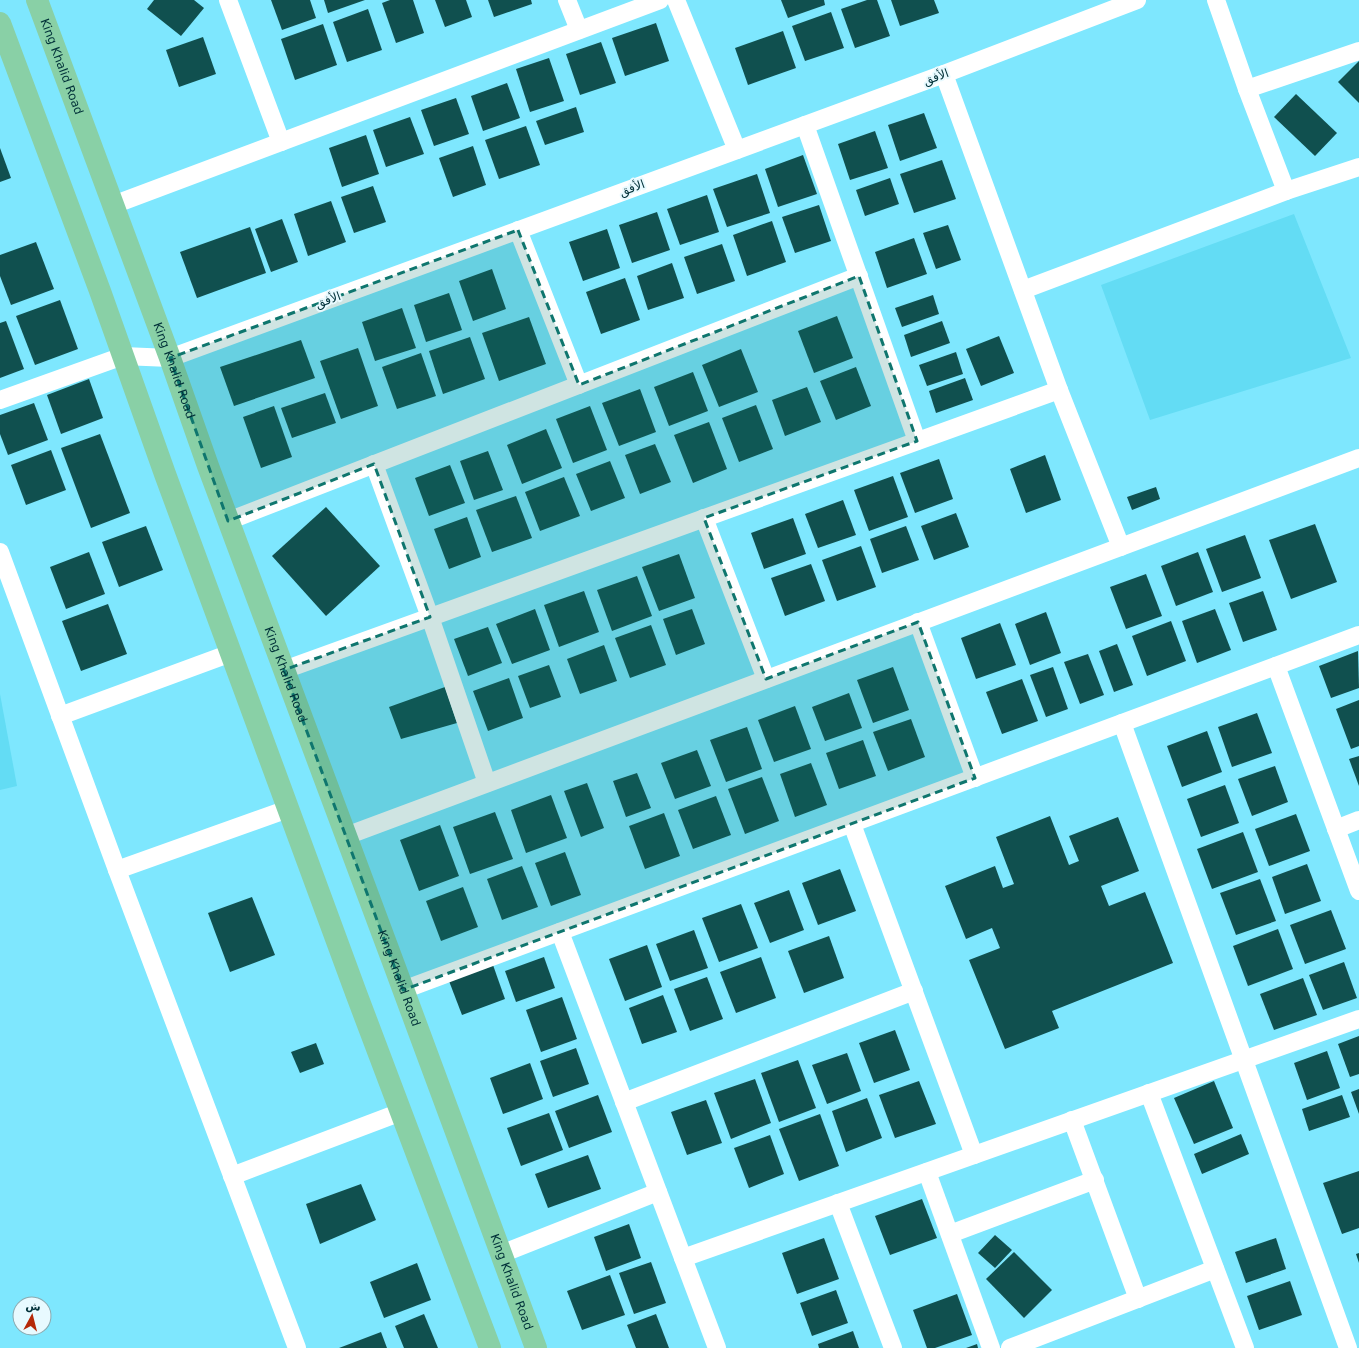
<svg xmlns="http://www.w3.org/2000/svg" width="1359" height="1348" viewBox="0 0 1359 1348" font-family="'DejaVu Sans','Noto Sans Arabic',sans-serif">
	<style>
		.built { fill: #63dcf4 }
		.building { fill: #10504f }
		.lines { fill: none; stroke-linecap: round; stroke-linejoin: round }
		.minor { stroke: #fff; stroke-width: 18 }
		.major { stroke: #89d0a6; stroke-width: 22 }
		.marked { fill: #0f766e; fill-opacity: 0.2; stroke: #0f766e; stroke-width: 3; stroke-dasharray: 8 5; stroke-linejoin: round }
		.labels { text-anchor: middle; stroke-width: 4; stroke-linejoin: round; paint-order: stroke }
		.street-label { font-size: 12px; fill: #003038; stroke: #e8faff }
	</style>
	<rect width="100%" height="100%" fill="#7ee7fe"/>
	<g class="built">
		<polygon points="1294,214 1351,358 1150,420 1101,285"/>
		<polygon points="0,694 17,786 0,790"/>
	</g>
	<g class="building">
		<polygon points="154,0 194,0 204,8 181,36 147,9"/>
		<polygon points="271,0 310,0 316,18 282,30"/>
		<polygon points="324,0 365,0 328,13"/>
		<polygon points="390,0 413,0 424,33 396,43 382,3"/>
		<polygon points="435,0 466,0 472,17 445,27"/>
		<polygon points="488,0 531,0 532,4 494,17"/>
		<polygon points="781,0 824,0 825,5 788,18"/>
		<polygon points="867,0 877,0 890,36 855,48 841,9"/>
		<polygon points="891,0 934,0 939,13 900,26"/>
		<polygon points="368,9 382,50 347,62 333,22"/>
		<polygon points="831,12 844,48 805,61 792,26"/>
		<polygon points="656,23 669,61 625,76 612,38"/>
		<polygon points="323,24 337,65 295,80 281,39"/>
		<polygon points="783,31 796,68 748,85 735,48"/>
		<polygon points="203,37 216,74 179,87 166,50"/>
		<polygon points="601,42 616,83 580,95 566,54"/>
		<polygon points="549,58 564,101 530,112 516,69"/>
		<polygon points="1359,61 1359,103 1338,82"/>
		<polygon points="507,83 520,118 483,131 471,96"/>
		<polygon points="1296,94 1337,133 1315,156 1274,117"/>
		<polygon points="456,98 469,134 434,146 421,110"/>
		<polygon points="576,107 584,132 545,145 536,121"/>
		<polygon points="924,113 937,148 900,161 888,125"/>
		<polygon points="410,117 424,154 386,167 373,130"/>
		<polygon points="526,126 540,165 499,179 485,140"/>
		<polygon points="875,131 888,168 850,180 838,144"/>
		<polygon points="366,135 379,174 342,187 329,148"/>
		<polygon points="473,146 486,185 453,197 439,158"/>
		<polygon points="0,148 11,178 0,182"/>
		<polygon points="803,155 817,194 778,207 765,169"/>
		<polygon points="942,160 956,199 914,213 900,174"/>
		<polygon points="757,174 770,213 727,227 713,189"/>
		<polygon points="890,178 899,204 865,216 856,190"/>
		<polygon points="373,186 386,222 354,233 341,197"/>
		<polygon points="707,195 719,232 680,245 667,209"/>
		<polygon points="331,201 346,242 308,256 294,214"/>
		<polygon points="819,205 831,241 795,253 782,217"/>
		<polygon points="657,212 670,250 632,263 619,225"/>
		<polygon points="282,219 298,262 271,272 255,229"/>
		<polygon points="772,221 786,262 747,276 733,235"/>
		<polygon points="948,225 961,260 936,269 923,233"/>
		<polygon points="250,227 266,273 197,298 180,252"/>
		<polygon points="607,229 620,268 583,281 569,242"/>
		<polygon points="914,238 927,274 887,288 875,252"/>
		<polygon points="36,242 54,289 11,305 0,276 0,255"/>
		<polygon points="722,244 735,281 697,294 684,257"/>
		<polygon points="672,263 684,298 648,310 637,276"/>
		<polygon points="492,269 506,309 473,321 459,281"/>
		<polygon points="625,278 640,320 601,334 586,292"/>
		<polygon points="449,293 462,330 426,342 414,305"/>
		<polygon points="933,295 939,314 902,327 895,308"/>
		<polygon points="60,300 78,349 35,365 16,316"/>
		<polygon points="402,308 416,348 375,361 362,322"/>
		<polygon points="837,316 853,358 814,373 798,331"/>
		<polygon points="529,317 546,364 499,381 482,333"/>
		<polygon points="6,321 24,369 0,378 0,323"/>
		<polygon points="942,321 950,343 911,357 904,335"/>
		<polygon points="999,336 1014,373 981,386 966,349"/>
		<polygon points="470,337 485,379 443,394 429,351"/>
		<polygon points="301,340 315,378 234,406 220,367"/>
		<polygon points="358,348 378,406 341,419 320,361"/>
		<polygon points="741,349 758,392 719,407 702,365"/>
		<polygon points="956,352 963,374 927,386 919,365"/>
		<polygon points="421,353 436,396 397,409 382,367"/>
		<polygon points="856,367 871,406 836,420 820,381"/>
		<polygon points="693,372 708,411 669,426 654,387"/>
		<polygon points="965,378 973,400 936,413 929,391"/>
		<polygon points="89,379 103,418 61,434 47,395"/>
		<polygon points="807,387 821,422 785,436 772,400"/>
		<polygon points="640,389 656,432 619,446 602,403"/>
		<polygon points="325,393 336,423 292,438 281,408"/>
		<polygon points="34,403 48,440 8,455 0,434 0,415"/>
		<polygon points="756,405 773,449 739,462 722,418"/>
		<polygon points="274,406 292,457 261,468 243,417"/>
		<polygon points="590,406 607,450 573,463 556,419"/>
		<polygon points="709,422 727,469 693,483 674,435"/>
		<polygon points="546,429 562,468 522,484 507,445"/>
		<polygon points="100,434 130,513 91,528 61,448"/>
		<polygon points="655,444 671,482 640,494 625,455"/>
		<polygon points="51,450 66,490 26,505 11,465"/>
		<polygon points="488,451 503,490 474,500 460,461"/>
		<polygon points="1045,455 1061,500 1026,513 1010,469"/>
		<polygon points="939,459 953,499 915,513 900,473"/>
		<polygon points="610,461 625,498 591,511 576,474"/>
		<polygon points="450,465 465,503 429,516 415,478"/>
		<polygon points="893,476 908,517 869,531 854,490"/>
		<polygon points="564,477 580,516 540,531 525,492"/>
		<polygon points="1156,487 1160,499 1132,510 1127,497"/>
		<polygon points="516,496 532,538 492,552 476,510"/>
		<polygon points="843,500 856,535 818,548 805,514"/>
		<polygon points="326,507 380,566 326,616 272,556"/>
		<polygon points="956,513 969,547 934,560 921,526"/>
		<polygon points="467,517 481,557 449,569 434,529"/>
		<polygon points="793,518 806,554 764,569 751,533"/>
		<polygon points="1315,524 1337,582 1291,599 1269,540"/>
		<polygon points="146,526 163,570 119,587 102,542"/>
		<polygon points="906,526 919,560 882,573 870,539"/>
		<polygon points="1245,535 1261,578 1222,592 1206,549"/>
		<polygon points="861,546 876,587 837,601 822,560"/>
		<polygon points="89,552 105,594 66,609 50,567"/>
		<polygon points="1198,552 1213,592 1176,606 1161,566"/>
		<polygon points="679,554 695,598 659,611 642,567"/>
		<polygon points="811,564 825,601 785,616 771,578"/>
		<polygon points="1146,574 1162,616 1126,629 1110,587"/>
		<polygon points="637,576 652,616 612,631 597,590"/>
		<polygon points="584,591 599,632 559,647 544,605"/>
		<polygon points="1263,591 1277,630 1243,642 1229,603"/>
		<polygon points="108,604 127,654 81,671 62,621"/>
		<polygon points="535,609 550,650 512,664 496,624"/>
		<polygon points="692,609 705,644 676,655 663,619"/>
		<polygon points="1215,609 1231,650 1197,663 1182,621"/>
		<polygon points="1046,612 1061,653 1030,665 1015,624"/>
		<polygon points="1171,621 1186,661 1147,676 1132,636"/>
		<polygon points="1000,623 1016,665 976,679 961,638"/>
		<polygon points="651,625 666,665 630,678 615,638"/>
		<polygon points="488,627 502,663 468,676 454,639"/>
		<polygon points="1117,644 1133,685 1114,692 1099,651"/>
		<polygon points="604,645 617,681 580,694 567,659"/>
		<polygon points="1358,651 1359,688 1331,698 1319,666"/>
		<polygon points="1088,654 1104,695 1080,704 1064,662"/>
		<polygon points="549,665 561,697 530,708 518,676"/>
		<polygon points="893,667 909,710 873,723 857,680"/>
		<polygon points="1053,667 1068,709 1046,717 1030,675"/>
		<polygon points="509,678 523,718 488,731 473,691"/>
		<polygon points="1022,679 1038,721 1002,734 986,692"/>
		<polygon points="445,687 457,723 401,739 389,707"/>
		<polygon points="849,693 862,728 825,741 812,707"/>
		<polygon points="1359,700 1359,746 1351,749 1336,709"/>
		<polygon points="795,706 811,749 774,762 758,720"/>
		<polygon points="1257,713 1272,753 1232,767 1218,727"/>
		<polygon points="911,719 925,757 888,771 873,732"/>
		<polygon points="747,727 762,769 726,782 710,740"/>
		<polygon points="1207,731 1222,772 1182,787 1167,746"/>
		<polygon points="863,740 876,776 839,789 826,753"/>
		<polygon points="697,750 711,786 675,799 661,763"/>
		<polygon points="1359,756 1359,786 1349,759"/>
		<polygon points="811,763 827,805 795,817 780,774"/>
		<polygon points="1275,766 1288,802 1252,816 1238,779"/>
		<polygon points="637,773 651,808 626,817 613,781"/>
		<polygon points="762,777 779,821 745,834 728,789"/>
		<polygon points="587,783 604,828 581,837 564,791"/>
		<polygon points="1225,785 1239,823 1201,837 1187,799"/>
		<polygon points="551,795 567,838 526,853 511,810"/>
		<polygon points="716,796 731,835 693,849 678,810"/>
		<polygon points="495,812 513,859 470,874 453,827"/>
		<polygon points="664,813 680,856 645,869 629,826"/>
		<polygon points="1296,814 1310,851 1269,866 1255,829"/>
		<polygon points="1050,816 1069,865 1079,861 1069,836 1118,817 1139,871 1101,886 1109,906 1145,892 1173,963 1052,1011 1059,1028 1005,1049 969,960 1000,948 992,928 966,939 945,886 995,866 1003,888 1014,884 996,837"/>
		<polygon points="440,825 459,876 419,891 400,840"/>
		<polygon points="1243,832 1258,872 1212,889 1197,849"/>
		<polygon points="565,852 581,895 551,906 535,863"/>
		<polygon points="1307,864 1321,901 1285,914 1272,877"/>
		<polygon points="522,866 538,907 502,920 487,879"/>
		<polygon points="840,869 856,911 818,925 802,883"/>
		<polygon points="1260,879 1276,921 1236,935 1220,893"/>
		<polygon points="463,887 478,927 441,941 426,901"/>
		<polygon points="789,890 804,930 770,943 754,903"/>
		<polygon points="252,897 275,955 230,972 208,913"/>
		<polygon points="741,904 758,948 719,962 702,918"/>
		<polygon points="1331,910 1346,949 1305,964 1290,925"/>
		<polygon points="1278,929 1293,969 1248,986 1233,946"/>
		<polygon points="694,930 708,968 670,981 656,944"/>
		<polygon points="829,936 844,978 804,993 788,951"/>
		<polygon points="647,945 662,987 625,1001 609,959"/>
		<polygon points="544,957 555,988 516,1002 505,971"/>
		<polygon points="761,957 776,998 736,1013 720,972"/>
		<polygon points="1344,962 1357,998 1323,1010 1309,975"/>
		<polygon points="493,965 505,999 462,1015 449,981"/>
		<polygon points="707,977 723,1019 690,1031 674,989"/>
		<polygon points="1303,978 1317,1015 1274,1030 1260,994"/>
		<polygon points="663,995 677,1032 642,1044 629,1008"/>
		<polygon points="562,997 577,1039 541,1052 526,1010"/>
		<polygon points="895,1030 910,1070 874,1083 859,1043"/>
		<polygon points="1359,1036 1359,1074 1350,1077 1338,1044"/>
		<polygon points="316,1043 324,1064 300,1073 291,1052"/>
		<polygon points="576,1048 589,1084 553,1097 540,1061"/>
		<polygon points="1327,1051 1340,1088 1307,1100 1294,1063"/>
		<polygon points="847,1053 861,1091 827,1104 812,1065"/>
		<polygon points="798,1060 816,1108 779,1122 761,1073"/>
		<polygon points="530,1063 543,1099 503,1114 490,1078"/>
		<polygon points="755,1079 771,1123 731,1139 714,1093"/>
		<polygon points="919,1081 936,1124 895,1138 879,1095"/>
		<polygon points="1214,1081 1233,1128 1194,1144 1174,1098"/>
		<polygon points="1359,1089 1359,1114 1351,1092"/>
		<polygon points="598,1095 612,1132 569,1148 555,1111"/>
		<polygon points="1342,1095 1350,1117 1309,1131 1302,1109"/>
		<polygon points="867,1098 882,1138 846,1152 832,1111"/>
		<polygon points="706,1100 722,1143 687,1155 671,1112"/>
		<polygon points="549,1113 563,1150 521,1166 507,1128"/>
		<polygon points="820,1114 839,1166 799,1181 779,1129"/>
		<polygon points="1241,1134 1249,1154 1202,1174 1194,1154"/>
		<polygon points="770,1135 784,1174 749,1188 734,1148"/>
		<polygon points="588,1155 601,1189 548,1208 535,1174"/>
		<polygon points="1359,1171 1359,1228 1342,1234 1323,1183"/>
		<polygon points="361,1184 376,1220 320,1244 306,1204"/>
		<polygon points="922,1199 937,1238 890,1255 875,1216"/>
		<polygon points="629,1224 641,1258 606,1271 594,1237"/>
		<polygon points="995,1235 1012,1250 995,1268 978,1253"/>
		<polygon points="824,1238 839,1279 797,1294 782,1253"/>
		<polygon points="1276,1238 1286,1269 1246,1283 1235,1252"/>
		<polygon points="1014,1252 1052,1290 1024,1318 986,1279"/>
		<polygon points="1359,1253 1359,1263 1356,1254"/>
		<polygon points="651,1262 666,1303 634,1314 619,1273"/>
		<polygon points="417,1263 431,1300 384,1318 370,1282"/>
		<polygon points="610,1275 625,1315 582,1330 567,1291"/>
		<polygon points="1290,1281 1302,1315 1259,1330 1247,1296"/>
		<polygon points="836,1290 848,1323 812,1336 800,1303"/>
		<polygon points="957,1294 972,1335 935,1348 927,1348 913,1310"/>
		<polygon points="424,1314 438,1348 404,1348 395,1326"/>
		<polygon points="656,1314 669,1348 636,1348 627,1325"/>
		<polygon points="853,1331 859,1348 819,1348 818,1344"/>
		<polygon points="381,1332 387,1348 339,1348"/>
		<polygon points="977,1344 978,1348 966,1348"/>
	</g>
	<g class="lines">
		<g class="minor">
			<polyline points="228,0 281,142"/>
			<polyline points="567,0 579,30"/>
			<polyline points="676,0 737,150"/>
			<polyline points="1216,0 1247,89 1286,191"/>
			<polyline points="944,74 1059,390 1121,547"/>
			<polyline points="1247,89 1359,51"/>
			<polyline points="805,125 917,441"/>
			<polyline points="113,205 660,0"/>
			<polyline points="518,230 579,385"/>
			<polyline points="1023,290 1286,191 1359,167"/>
			<polyline points="0,400 123,356 170,358 944,74 1137,0"/>
			<polyline points="374,464 430,617 487,783"/>
			<polyline points="704,518 766,679"/>
			<polyline points="228,521 859,276"/>
			<polyline points="0,552 117,870 297,1348"/>
			<polyline points="918,622 975,778"/>
			<polyline points="1276,666 1359,891"/>
			<polyline points="284,670 1059,390"/>
			<polyline points="60,716 231,653"/>
			<polyline points="1122,723 1348,1348"/>
			<polyline points="852,824 974,1155"/>
			<polyline points="1336,829 1359,820"/>
			<polyline points="346,836 1359,458"/>
			<polyline points="117,870 288,809"/>
			<polyline points="560,932 717,1348"/>
			<polyline points="403,990 1359,635"/>
			<polyline points="1149,1093 1245,1348"/>
			<polyline points="624,1102 914,991"/>
			<polyline points="1072,1120 1138,1299"/>
			<polyline points="927,1172 991,1348"/>
			<polyline points="232,1176 401,1112"/>
			<polyline points="838,1203 893,1348"/>
			<polyline points="950,1234 1095,1180"/>
			<polyline points="501,1254 658,1192"/>
			<polyline points="683,1258 1359,1019"/>
			<polyline points="1010,1348 1215,1269"/>
		</g>
		<g class="major">
			<path id="s1" d="M37,0L170,358L208,466L396,970L536,1348"/>
			<polyline points="0,23 100,291 165,474 356,993 490,1348"/>
		</g>
	</g>
	<path class="marked" d="M518,230L579,385L859,276L917,441L704,518L766,679L918,622L975,778L403,990L284,670L430,617L374,464L228,521L170,358Z"/>
	<g class="labels">
		<g class="street-label">
			<text dy="4" stroke="none"><textPath href="#s1" startOffset="71">King Khalid Road</textPath></text>
			<text transform="translate(936 77) rotate(-20)" y="4">الأفق</text>
			<text transform="translate(632 188) rotate(-20)" y="4">الأفق</text>
			<text transform="translate(328 300) rotate(-20)" y="4">الأفق</text>
			<text dy="4" stroke="none"><textPath href="#s1" startOffset="395">King Khalid Road</textPath></text>
			<text dy="4" stroke="none"><textPath href="#s1" startOffset="719">King Khalid Road</textPath></text>
			<text dy="4" stroke="none"><textPath href="#s1" startOffset="1043">King Khalid Road</textPath></text>
			<text dy="4" stroke="none"><textPath href="#s1" startOffset="1367">King Khalid Road</textPath></text>
		</g>
	</g>
	<g transform="translate(32 1316) rotate(7)"><circle r="19" fill="#e8faff" stroke="#8ba9af"/>
	<path d="M0-3L7 15L0 10L-7 15Z" fill="#b52909"/>
	<text y="-6" font-size="11" font-weight="bold" text-anchor="middle" fill="#003038">ش</text>
	</g>
</svg>
